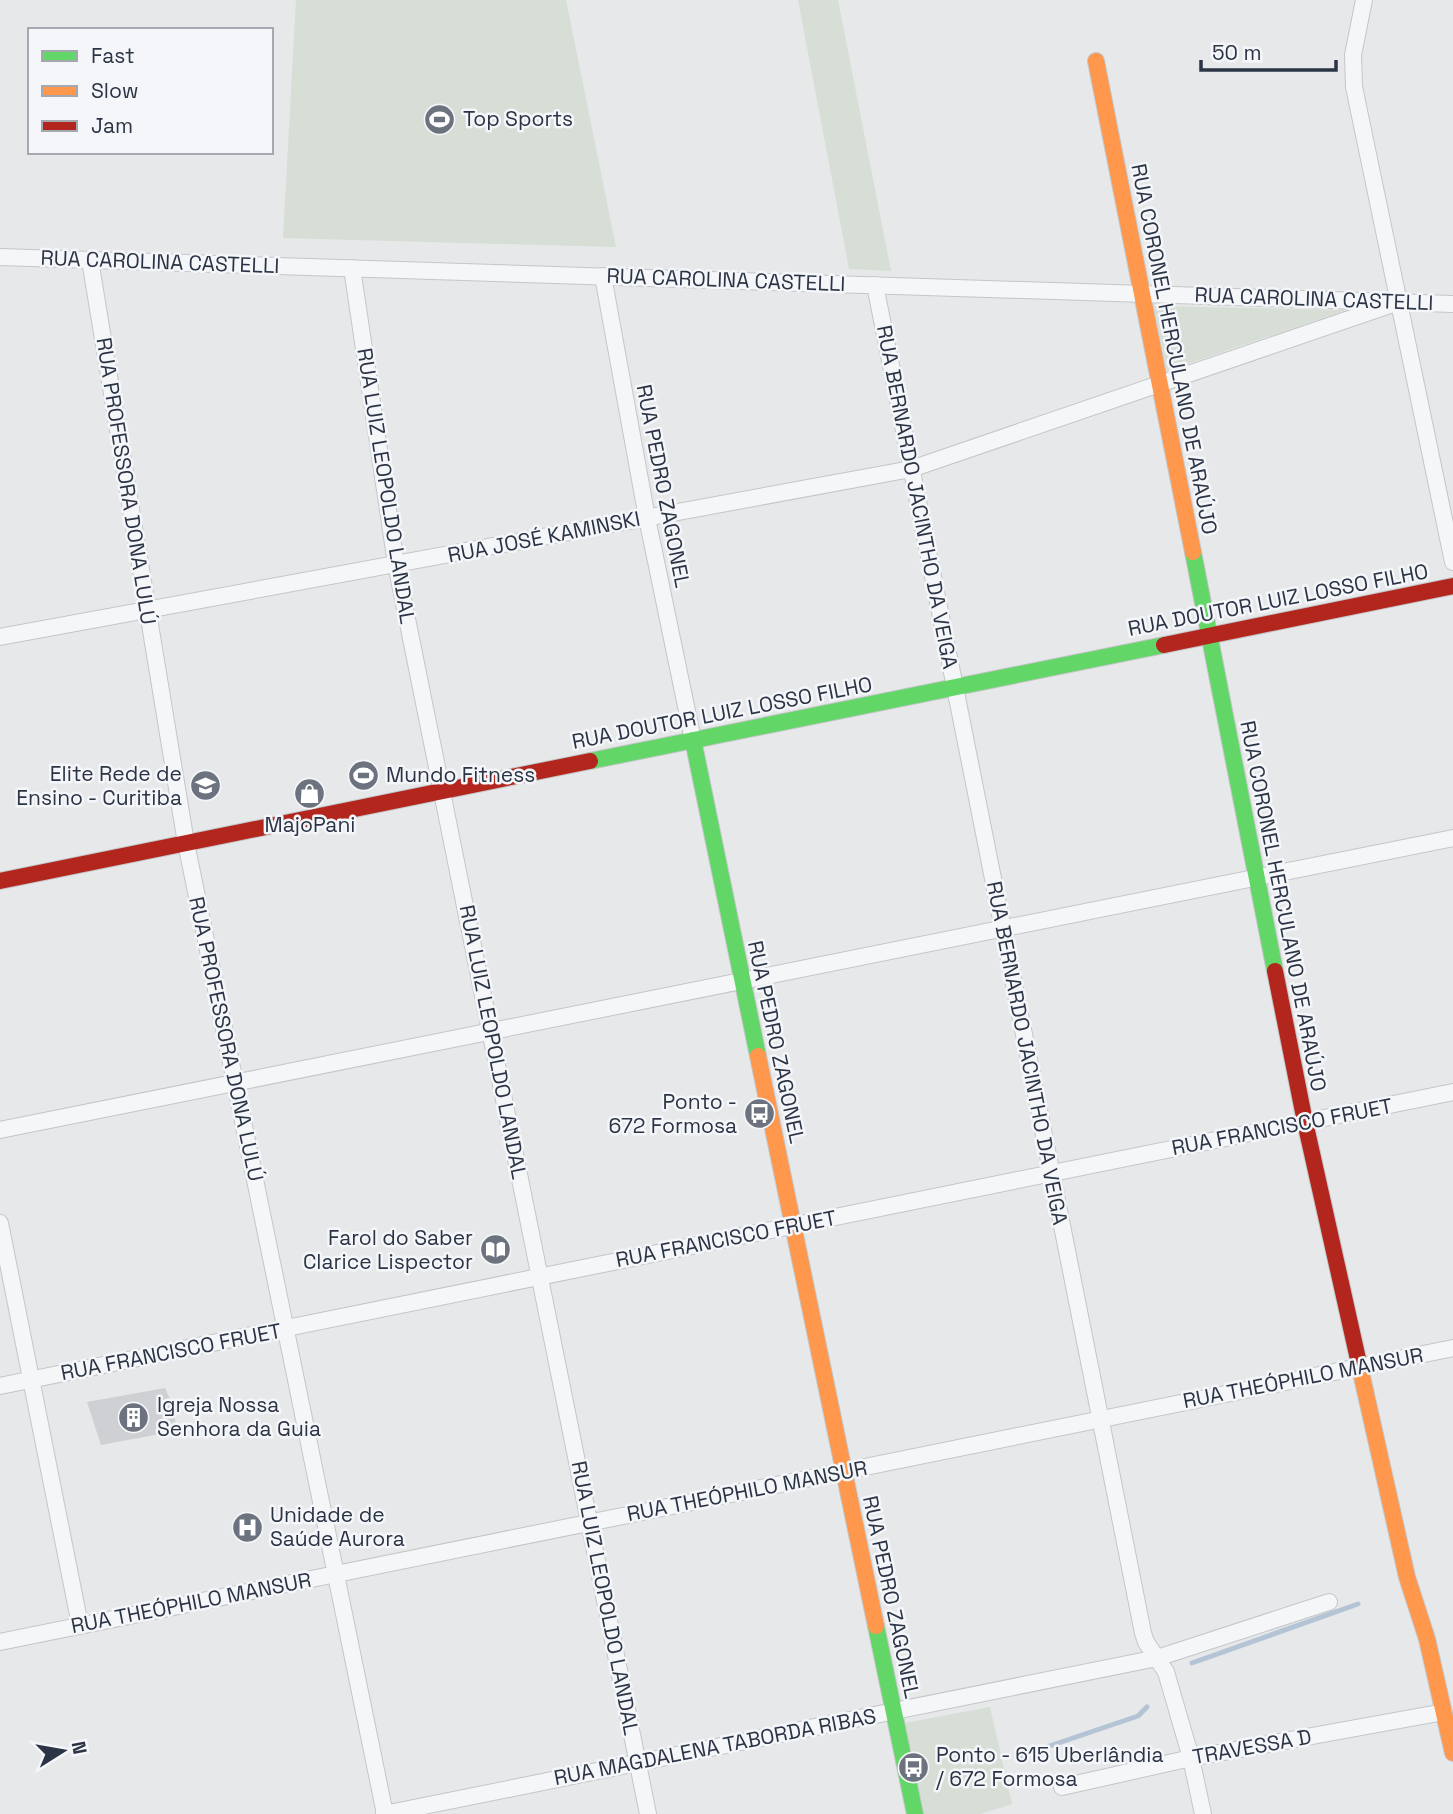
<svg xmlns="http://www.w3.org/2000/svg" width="1453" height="1814" viewBox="0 0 1453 1814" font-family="'Space Grotesk',sans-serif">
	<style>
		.green { fill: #d6ded6 }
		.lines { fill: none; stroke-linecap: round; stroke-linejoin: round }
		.stream { stroke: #b4c4d5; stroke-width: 5 }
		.building { fill: #ced0d3 }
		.street-casing { stroke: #c4c6c8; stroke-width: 18 }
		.fast-casing { stroke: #c4c6c8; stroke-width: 18 }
		.slow-casing { stroke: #c4c6c8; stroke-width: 18 }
		.jam-casing { stroke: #c4c6c8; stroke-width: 18 }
		.street { stroke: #f5f6f7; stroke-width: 16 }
		.fast { stroke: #63d668; stroke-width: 16 }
		.slow { stroke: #ff974d; stroke-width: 16 }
		.jam { stroke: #b3261e; stroke-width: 16 }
		.labels { text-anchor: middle; stroke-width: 5; stroke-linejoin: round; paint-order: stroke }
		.poi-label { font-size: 21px; fill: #2b3445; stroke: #f4f6f9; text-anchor: start }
		.street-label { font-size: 21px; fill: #2b3445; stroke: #f4f6f9 }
	</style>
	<rect width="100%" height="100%" fill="#e6e8ea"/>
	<g class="green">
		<polygon points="296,0 566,0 616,247 283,238"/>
		<polygon points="798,0 838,0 891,271 849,269"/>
		<polygon points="1154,306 1346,310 1167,371"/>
		<polygon points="990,1707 1012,1804 980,1814 924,1814 905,1723"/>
	</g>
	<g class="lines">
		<g class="stream">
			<polyline points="1192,1663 1358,1604"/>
			<polyline points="1020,1756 1138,1716 1147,1707"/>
		</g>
	</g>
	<polygon class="building" points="165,1388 174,1408 176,1431 101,1445 87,1402"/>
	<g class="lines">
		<defs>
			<g id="street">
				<polyline points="1364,0 1353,55 1354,87 1453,562"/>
				<polyline points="0,257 1453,304"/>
				<polyline points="90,260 186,843 385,1814"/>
				<polyline points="352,268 396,564 648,1814"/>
				<polyline points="603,276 647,518 693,740"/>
				<polyline points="875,285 1143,1633 1146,1642 1166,1672 1191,1758 1203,1814"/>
				<polyline points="0,637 911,469 1390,305"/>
				<polyline points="0,1130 1453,838"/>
				<polyline points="0,1223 80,1625"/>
				<polyline points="0,1386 1453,1092"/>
				<polyline points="0,1642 1453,1348"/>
				<polyline points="1062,1787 1191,1758 1444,1712"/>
				<polyline points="384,1814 1157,1658 1329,1602"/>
			</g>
			<g id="fast">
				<polyline points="1193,552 1275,971"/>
				<polyline points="693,740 758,1056"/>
				<polyline points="590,761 1164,645"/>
				<polyline points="876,1626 915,1814"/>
			</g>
			<g id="slow">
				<polyline points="1096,61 1193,552"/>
				<polyline points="758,1056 876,1626"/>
				<polyline points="1358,1359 1407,1577 1427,1639 1453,1753"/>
			</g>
			<g id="jam">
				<polyline points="1164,645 1453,586"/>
				<polyline points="0,881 590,761"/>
				<polyline points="1275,971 1305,1122 1358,1359"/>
			</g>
		</defs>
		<use href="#street" class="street-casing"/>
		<use href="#fast" class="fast-casing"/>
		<use href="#slow" class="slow-casing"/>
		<use href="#jam" class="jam-casing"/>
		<use href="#street" class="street"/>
		<use href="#fast" class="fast"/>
		<use href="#slow" class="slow"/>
		<use href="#jam" class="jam"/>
	</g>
	<defs>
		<symbol id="stadium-disc" viewBox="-11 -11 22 22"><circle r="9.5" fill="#6c737f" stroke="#f4f6f9"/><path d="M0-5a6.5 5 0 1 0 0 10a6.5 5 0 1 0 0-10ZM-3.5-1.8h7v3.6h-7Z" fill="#fff"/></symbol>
		<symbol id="school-disc" viewBox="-11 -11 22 22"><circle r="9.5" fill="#6c737f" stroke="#f4f6f9"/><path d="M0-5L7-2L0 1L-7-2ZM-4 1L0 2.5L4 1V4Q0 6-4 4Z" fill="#fff"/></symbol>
		<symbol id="shop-disc" viewBox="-11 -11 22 22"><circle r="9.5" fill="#6c737f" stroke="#f4f6f9"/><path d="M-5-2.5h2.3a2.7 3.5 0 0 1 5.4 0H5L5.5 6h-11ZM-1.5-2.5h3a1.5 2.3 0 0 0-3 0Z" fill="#fff"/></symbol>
		<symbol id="bus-disc" viewBox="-11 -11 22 22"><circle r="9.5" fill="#6c737f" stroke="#f4f6f9"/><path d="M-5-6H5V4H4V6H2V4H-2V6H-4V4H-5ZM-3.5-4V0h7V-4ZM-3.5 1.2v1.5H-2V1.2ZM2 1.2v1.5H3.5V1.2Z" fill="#fff"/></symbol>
		<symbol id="library-disc" viewBox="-11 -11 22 22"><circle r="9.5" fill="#6c737f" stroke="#f4f6f9"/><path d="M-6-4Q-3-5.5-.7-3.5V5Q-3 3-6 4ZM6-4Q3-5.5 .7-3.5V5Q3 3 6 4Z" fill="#fff"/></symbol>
		<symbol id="building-disc" viewBox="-11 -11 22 22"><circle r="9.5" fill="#6c737f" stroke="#f4f6f9"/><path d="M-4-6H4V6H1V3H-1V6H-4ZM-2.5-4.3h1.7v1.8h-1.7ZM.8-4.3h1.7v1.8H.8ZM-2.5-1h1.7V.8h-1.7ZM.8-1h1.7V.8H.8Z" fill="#fff"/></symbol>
		<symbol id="hospital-disc" viewBox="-11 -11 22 22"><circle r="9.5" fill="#6c737f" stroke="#f4f6f9"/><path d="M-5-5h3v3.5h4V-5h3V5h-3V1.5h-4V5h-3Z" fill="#fff"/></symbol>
	</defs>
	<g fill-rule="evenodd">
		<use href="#stadium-disc" x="422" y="102" width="35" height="35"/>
		<use href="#stadium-disc" x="346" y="758" width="35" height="35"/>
		<use href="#school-disc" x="188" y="768" width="35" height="35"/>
		<use href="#shop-disc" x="292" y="776" width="35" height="35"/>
		<use href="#bus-disc" x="742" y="1096" width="35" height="35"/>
		<use href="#library-disc" x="478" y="1232" width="35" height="35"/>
		<use href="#building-disc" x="116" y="1400" width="35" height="35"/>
		<use href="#hospital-disc" x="230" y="1510" width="35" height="35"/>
		<use href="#bus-disc" x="896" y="1750" width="35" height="35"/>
	</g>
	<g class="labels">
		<g class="poi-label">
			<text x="463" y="126">Top Sports</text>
			<text x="182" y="781" text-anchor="end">Elite Rede de<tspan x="182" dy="24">Ensino - Curitiba</tspan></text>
			<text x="386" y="782">Mundo Fitness</text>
			<text x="310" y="832" text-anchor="middle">MajoPani</text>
			<text x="737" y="1109" text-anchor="end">Ponto -<tspan x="737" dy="24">672 Formosa</tspan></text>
			<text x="473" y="1245" text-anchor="end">Farol do Saber<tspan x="473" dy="24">Clarice Lispector</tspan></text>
			<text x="157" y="1412">Igreja Nossa<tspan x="157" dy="24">Senhora da Guia</tspan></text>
			<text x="270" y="1522">Unidade de<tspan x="270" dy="24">Saúde Aurora</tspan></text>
			<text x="936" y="1762">Ponto - 615 Uberlândia<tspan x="936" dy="24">/ 672 Formosa</tspan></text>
		</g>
		<g class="street-label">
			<text transform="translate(160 262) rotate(2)" y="7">RUA CAROLINA CASTELLI</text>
			<text transform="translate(726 280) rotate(2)" y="7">RUA CAROLINA CASTELLI</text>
			<text transform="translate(1314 299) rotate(2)" y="7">RUA CAROLINA CASTELLI</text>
			<text transform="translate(1174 349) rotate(79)" y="7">RUA CORONEL HERCULANO DE ARAÚJO</text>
			<text transform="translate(126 481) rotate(81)" y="7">RUA PROFESSORA DONA LULÚ</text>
			<text transform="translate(386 486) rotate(81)" y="7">RUA LUIZ LEOPOLDO LANDAL</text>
			<text transform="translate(663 486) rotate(79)" y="7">RUA PEDRO ZAGONEL</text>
			<text transform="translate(917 497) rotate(79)" y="7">RUA BERNARDO JACINTHO DA VEIGA</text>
			<text transform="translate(544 537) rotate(-11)" y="7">RUA JOSÉ KAMINSKI</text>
			<text transform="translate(1278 600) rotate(-11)" y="7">RUA DOUTOR LUIZ LOSSO FILHO</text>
			<text transform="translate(722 713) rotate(-11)" y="7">RUA DOUTOR LUIZ LOSSO FILHO</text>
			<text transform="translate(1283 906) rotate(79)" y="7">RUA CORONEL HERCULANO DE ARAÚJO</text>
			<text transform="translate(226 1039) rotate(78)" y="7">RUA PROFESSORA DONA LULÚ</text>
			<text transform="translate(493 1042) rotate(79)" y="7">RUA LUIZ LEOPOLDO LANDAL</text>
			<text transform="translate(776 1042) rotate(78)" y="7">RUA PEDRO ZAGONEL</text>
			<text transform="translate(1027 1053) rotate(79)" y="7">RUA BERNARDO JACINTHO DA VEIGA</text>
			<text transform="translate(1282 1127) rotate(-11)" y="7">RUA FRANCISCO FRUET</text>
			<text transform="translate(726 1239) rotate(-11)" y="7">RUA FRANCISCO FRUET</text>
			<text transform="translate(171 1352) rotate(-11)" y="7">RUA FRANCISCO FRUET</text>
			<text transform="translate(1303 1378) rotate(-11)" y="7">RUA THEÓPHILO MANSUR</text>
			<text transform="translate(747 1491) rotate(-11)" y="7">RUA THEÓPHILO MANSUR</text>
			<text transform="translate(891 1597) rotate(78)" y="7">RUA PEDRO ZAGONEL</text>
			<text transform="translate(605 1598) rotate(79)" y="7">RUA LUIZ LEOPOLDO LANDAL</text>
			<text transform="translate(191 1603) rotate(-11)" y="7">RUA THEÓPHILO MANSUR</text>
			<text transform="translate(715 1747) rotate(-11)" y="7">RUA MAGDALENA TABORDA RIBAS</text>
			<text transform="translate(1252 1747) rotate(-10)" y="7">TRAVESSA D</text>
		</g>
	</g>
	<rect x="28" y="28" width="245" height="126" fill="#f4f6f9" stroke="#a4a8b1" stroke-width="2"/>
	<rect x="42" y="51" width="35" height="10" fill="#63d668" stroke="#a4a8b1" stroke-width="2"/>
	<text x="91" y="63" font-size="21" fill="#2b3445">Fast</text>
	<rect x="42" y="86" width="35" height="10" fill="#ff974d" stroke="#a4a8b1" stroke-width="2"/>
	<text x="91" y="98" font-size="21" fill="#2b3445">Slow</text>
	<rect x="42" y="121" width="35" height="10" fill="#b3261e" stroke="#a4a8b1" stroke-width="2"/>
	<text x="91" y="133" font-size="21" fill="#2b3445">Jam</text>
	<g transform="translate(63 1751) rotate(79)" stroke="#f4f6f9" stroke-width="5" paint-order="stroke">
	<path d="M0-5L12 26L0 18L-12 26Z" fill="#2b3445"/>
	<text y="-10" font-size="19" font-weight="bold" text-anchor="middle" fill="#2b3445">N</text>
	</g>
	<path d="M1201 60v10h135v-10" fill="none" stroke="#2b3445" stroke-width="3.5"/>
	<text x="1212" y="60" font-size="21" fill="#2b3445" stroke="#f4f6f9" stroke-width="5" paint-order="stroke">50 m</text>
</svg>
